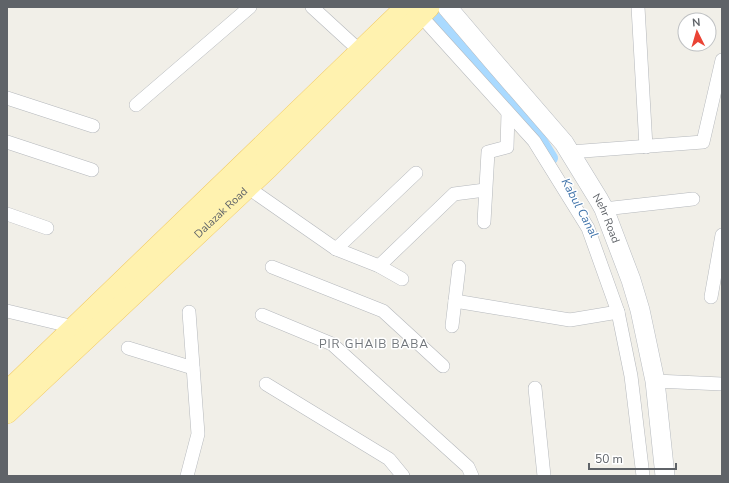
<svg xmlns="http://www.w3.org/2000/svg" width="729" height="483" viewBox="0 0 729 483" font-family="'Nunito Sans',sans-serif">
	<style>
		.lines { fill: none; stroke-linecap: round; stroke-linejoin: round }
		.canal { stroke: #aadaff; stroke-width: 12 }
		.minor-casing { stroke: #b5b8bc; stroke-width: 14 }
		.secondary-casing { stroke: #b6babf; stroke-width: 20 }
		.primary-casing { stroke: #f2c960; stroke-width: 22 }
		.minor { stroke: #fff; stroke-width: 13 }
		.secondary { stroke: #fff; stroke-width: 19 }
		.primary { stroke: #fff2af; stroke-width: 21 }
		.labels { text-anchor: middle; stroke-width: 3; stroke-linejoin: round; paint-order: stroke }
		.street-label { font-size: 11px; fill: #5f6368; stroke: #fff }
		.water-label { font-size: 12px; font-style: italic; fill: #4174aa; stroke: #fff }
		.neighbourhood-label { font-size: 12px; letter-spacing: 1px; fill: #70757a; stroke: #fff }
	</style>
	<rect width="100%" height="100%" fill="#f1efe8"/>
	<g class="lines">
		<polyline class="canal" points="426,7 536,132 552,158"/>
		<defs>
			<g id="minor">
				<polyline points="312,7 360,51"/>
				<polyline points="638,7 646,147"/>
				<polyline points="420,15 534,141 588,228 618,312 631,376 643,476"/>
				<polyline points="7,98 93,126"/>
				<polyline points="136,105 250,7"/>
				<polyline points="7,142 92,170"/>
				<polyline points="570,152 703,142 722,60"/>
				<polyline points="247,187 336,249 379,266 402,279"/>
				<polyline points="604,209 693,199"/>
				<polyline points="7,214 47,228"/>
				<polyline points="484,222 488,152 507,147 508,113"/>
				<polyline points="336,249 416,173"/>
				<polyline points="379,266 454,194 485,190"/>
				<polyline points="272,267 383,311 443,366"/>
				<polyline points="711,297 722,235"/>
				<polyline points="455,301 570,320 618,312"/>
				<polyline points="7,311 74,327"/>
				<polyline points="262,315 332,344 468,467 472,476"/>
				<polyline points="452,326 459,267"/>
				<polyline points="128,348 193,368"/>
				<polyline points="655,381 722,384"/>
				<polyline points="266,384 389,459 403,476"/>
				<polyline points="535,388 544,476"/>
				<polyline points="187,476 198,434 189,312"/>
			</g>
			<g id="secondary">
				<path id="s1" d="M447,7L493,61L564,143L599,200L604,209L631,280L640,310L655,381L665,476"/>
			</g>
			<g id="primary">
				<polyline points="7,392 406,7"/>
				<path id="s2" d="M7,413L268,168L429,7"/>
			</g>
		</defs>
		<use href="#minor" class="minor-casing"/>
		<use href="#secondary" class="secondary-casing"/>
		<use href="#primary" class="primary-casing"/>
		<use href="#minor" class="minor"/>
		<use href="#secondary" class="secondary"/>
		<use href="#primary" class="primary"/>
	</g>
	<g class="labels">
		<g class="street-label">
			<text dy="4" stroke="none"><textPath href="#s2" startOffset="293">Dalazak Road</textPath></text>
			<text dy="4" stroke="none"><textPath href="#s1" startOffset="266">Nehr Road</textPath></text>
		</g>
		<g class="water-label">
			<text transform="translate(580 208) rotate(62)" y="4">Kabul Canal</text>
		</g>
		<g class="neighbourhood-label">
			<text x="374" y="348">PIR GHAIB BABA</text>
		</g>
	</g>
	<rect width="729" height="483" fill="none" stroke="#5f6368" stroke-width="16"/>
	<g transform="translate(697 32) rotate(355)"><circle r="19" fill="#ffffff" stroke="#bfc1c3"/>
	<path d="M0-3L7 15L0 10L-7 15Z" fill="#ea4335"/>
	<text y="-6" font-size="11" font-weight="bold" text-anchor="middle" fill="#5f6368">N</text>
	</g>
	<path d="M589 463v6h87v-6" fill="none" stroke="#5f6368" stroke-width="2"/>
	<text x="595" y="463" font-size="12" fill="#5f6368" stroke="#ffffff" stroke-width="3" paint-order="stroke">50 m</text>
</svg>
